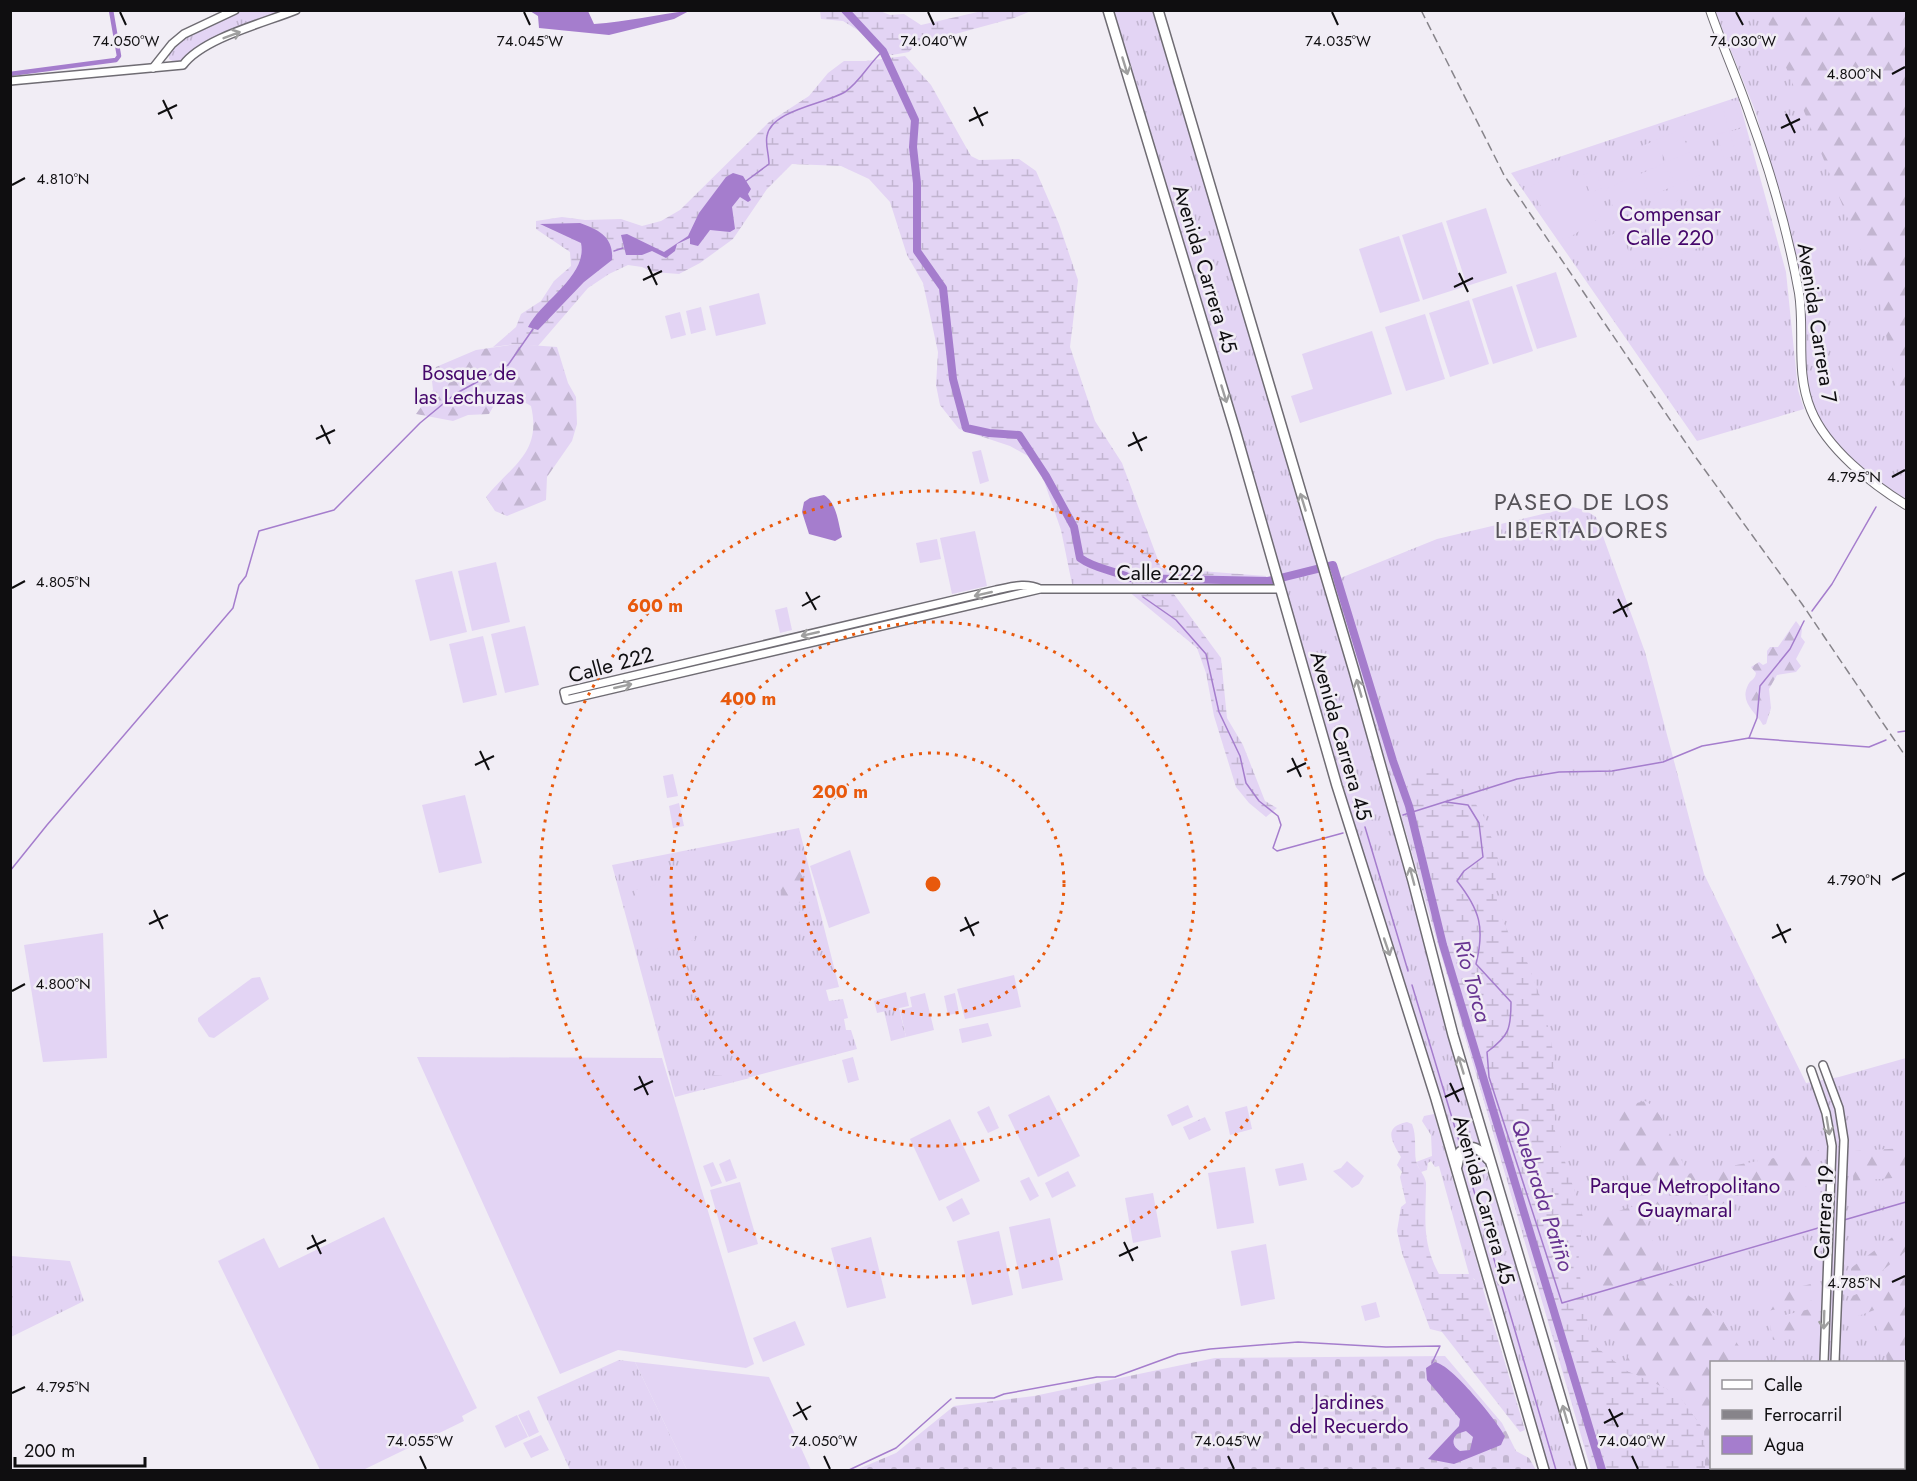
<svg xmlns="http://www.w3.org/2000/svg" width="1917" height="1481" viewBox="0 0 1917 1481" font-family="Jost,sans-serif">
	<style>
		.grass { fill: url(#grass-tufts) }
		.forest { fill: url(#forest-firs) }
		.wetland { fill: url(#wetland-marsh) }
		.cemetery { fill: url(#cemetery-stones) }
		.pitch { fill: #e3d4f4 }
		.water { fill: #a57dcd; fill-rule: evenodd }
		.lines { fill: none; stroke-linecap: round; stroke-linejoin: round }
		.stream { stroke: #a57dcd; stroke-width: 1.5 }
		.canal { stroke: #a57dcd; stroke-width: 4.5 }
		.river { stroke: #a57dcd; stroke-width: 8 }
		.secondary-casing { stroke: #6f6c73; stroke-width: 10 }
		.primary-casing { stroke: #6f6c73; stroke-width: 10 }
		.highway-casing { stroke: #6f6c73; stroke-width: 12 }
		.secondary { stroke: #fff; stroke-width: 7 }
		.primary { stroke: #fff; stroke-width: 8 }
		.highway { stroke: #fff; stroke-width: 9 }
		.rail { stroke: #87848a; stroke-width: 1.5; stroke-dasharray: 9 4.5; stroke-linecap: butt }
		.oneway { stroke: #9f9f9f }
		.ticks { fill: none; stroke: #0f0e10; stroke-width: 2 }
		.ring { fill: none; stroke: #e8590c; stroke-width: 3; stroke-dasharray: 3 6 }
		.labels { text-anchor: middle; stroke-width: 5; stroke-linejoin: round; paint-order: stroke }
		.park-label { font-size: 21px; fill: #45076b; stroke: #f1edf5 }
		.street-label { font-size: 21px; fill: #0f0e10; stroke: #f1edf5 }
		.water-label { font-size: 22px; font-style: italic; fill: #683492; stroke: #f1edf5 }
		.quarter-label { font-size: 24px; letter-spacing: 1.5px; fill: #565359; stroke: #f1edf5 }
		.ticks-label { font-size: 15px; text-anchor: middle; fill: #0f0e10; stroke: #f1edf5; stroke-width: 5; stroke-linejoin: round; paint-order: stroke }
		.centre { fill: #e8590c; stroke: #f1edf5; stroke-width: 3 }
		.ring-label { font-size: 18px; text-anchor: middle; font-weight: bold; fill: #e8590c; stroke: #f1edf5; stroke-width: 5; stroke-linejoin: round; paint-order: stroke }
	</style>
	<defs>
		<pattern id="grass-tufts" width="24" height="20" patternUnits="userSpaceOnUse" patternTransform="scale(1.5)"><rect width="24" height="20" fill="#e3d4f4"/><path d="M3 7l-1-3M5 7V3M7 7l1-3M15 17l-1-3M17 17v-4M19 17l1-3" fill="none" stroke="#c2b5d0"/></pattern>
		<pattern id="forest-firs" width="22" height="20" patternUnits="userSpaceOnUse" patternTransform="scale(1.5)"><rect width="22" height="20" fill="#e3d4f4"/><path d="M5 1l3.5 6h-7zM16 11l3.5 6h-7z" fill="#c2b5d0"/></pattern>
		<pattern id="wetland-marsh" width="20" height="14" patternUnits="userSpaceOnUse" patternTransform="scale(1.5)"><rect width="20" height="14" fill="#e3d4f4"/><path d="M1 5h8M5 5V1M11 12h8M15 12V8" fill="none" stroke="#c2b5d0"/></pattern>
		<pattern id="cemetery-stones" width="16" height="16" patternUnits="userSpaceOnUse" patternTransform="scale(1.5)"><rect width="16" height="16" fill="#e3d4f4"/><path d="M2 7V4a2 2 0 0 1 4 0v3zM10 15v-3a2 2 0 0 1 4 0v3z" fill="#c2b5d0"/></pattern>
	</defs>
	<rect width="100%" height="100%" fill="#f1edf5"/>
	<g class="grass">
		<path d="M243,11H290C264,21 197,40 182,61L174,62L169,59V54C186,29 217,21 243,11Z"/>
		<polygon points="1114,11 1154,11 1319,569 1411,889 1443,1018 1484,1148 1456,1155 1428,1057 1339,779 1232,405"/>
		<path d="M1715,11H1906V499C1877,481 1830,446 1817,414C1810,398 1806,377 1804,360C1800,333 1804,305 1800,277L1756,113Z"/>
		<polygon points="1738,97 1786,272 1798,390 1804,409 1697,441 1511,173"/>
		<polygon points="1572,507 1585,510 1596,517 1645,652 1704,874 1806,1083 1839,1077 1906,1058 1906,1390 1904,1392 1904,1362 1712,1362 1712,1468 1789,1468 1785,1470 1591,1470 1333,581 1437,539"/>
		<polygon points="799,828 839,987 826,990 829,1001 843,999 848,1018 844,1019 846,1030 851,1030 857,1049 675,1097 612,865"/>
		<polygon points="899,1008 906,1037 891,1041 884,1011"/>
		<polygon points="1434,1114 1485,1290 1469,1274 1439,1166 1435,1167 1431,1161 1428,1163 1427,1170 1421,1172 1416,1162 1432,1156 1431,1135 1422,1121 1424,1116"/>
		<polygon points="1205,1117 1211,1130 1189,1140 1183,1127"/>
		<polygon points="1467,1150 1482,1156 1485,1165 1578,1470 1548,1470 1461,1172 1459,1161"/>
		<polygon points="12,1256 70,1261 84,1301 11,1337"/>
		<polygon points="619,1360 635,1362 687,1470 570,1470 537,1397"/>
	</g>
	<g class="forest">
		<polygon points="1763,11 1906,11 1906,408 1898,399 1878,292"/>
		<path d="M516,344L557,347L568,383L576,397L577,424L572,441L547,477L546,500L507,516L495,511L486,497C512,465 542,453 531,406L514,396L497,400L489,414L468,415L453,421L416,414L433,390L432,381L436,367L476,350Z"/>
		<path d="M1796,621L1802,629L1801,637L1805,642L1796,659L1801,666L1796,672L1777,675L1769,689L1771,708L1766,724L1763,725C1756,712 1739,703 1748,685C1751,679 1755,680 1756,673L1751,667L1759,662L1763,665L1767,663V651L1770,647H1778Z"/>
		<polygon points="801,869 809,900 785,906 776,874"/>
		<polygon points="712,1075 749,1078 750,1078 703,1090"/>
		<path d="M1645,1101C1664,1110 1679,1154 1687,1174L1819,1150L1818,1184L1691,1210L1646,1222L1666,1280L1721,1318L1749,1362H1712V1468H1769L1765,1470H1705L1704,1430L1678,1394L1627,1371L1624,1363L1629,1355L1638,1352C1621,1346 1610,1343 1603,1325V1216L1640,1204C1629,1166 1595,1142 1628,1105Z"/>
		<polygon points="1906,1148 1906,1177 1853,1181 1854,1151"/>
		<polygon points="1906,1227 1906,1251 1865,1285 1850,1290 1851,1268"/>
		<polygon points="1906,1261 1906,1287 1898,1294 1906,1291 1906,1390 1904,1392 1904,1362 1887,1362 1884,1338 1876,1326 1880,1308 1850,1319 1850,1297 1879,1284"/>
		<polygon points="1815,1283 1814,1300 1768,1311 1764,1295"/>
		<polygon points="1814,1308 1813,1331 1773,1340 1769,1319"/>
	</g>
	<g class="wetland">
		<polygon points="880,11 890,15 904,14 921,25 982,11 1031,11 1014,18 915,45 909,52 892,55 881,52 864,34 843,21 821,19 820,11"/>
		<polygon points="905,56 931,85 971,156 979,160 1019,159 1036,171 1059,224 1078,280 1070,347 1095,421 1122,463 1161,568 1266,576 1268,586 1168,586 1221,658 1227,718 1243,745 1265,801 1277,808 1266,817 1249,803 1236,787 1214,716 1206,673 1197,648 1122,586 1072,584 1061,530 1044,481 1028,456 1010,446 959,429 940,405 936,385 938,352 923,283 907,255 890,202 869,179 841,166 792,164 767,189 733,239 700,263 679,274 653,272 642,267 628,265 609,274 588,288 538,346 516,344 493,347 516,327 521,314 541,301 554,281 571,266 570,252 536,229 536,221 562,217 585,220 621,219 642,226 661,221 680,210 769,122 809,96 828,73 844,61 866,61"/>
		<polygon points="1436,768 1468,792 1486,820 1498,859 1495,884 1498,910 1509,934 1526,959 1544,1007 1553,1051 1555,1131 1583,1217 1578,1264 1591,1343 1627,1371 1678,1394 1704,1430 1705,1470 1592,1470 1421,886 1403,806 1410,777 1422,770"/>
		<path d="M1407,1122L1412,1124C1417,1137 1414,1149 1416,1161C1418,1169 1425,1175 1426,1183C1426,1219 1421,1241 1439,1274H1472L1474,1280L1480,1279L1525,1430L1520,1432L1442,1332L1430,1329L1402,1253L1397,1231L1401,1207L1406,1203L1400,1177L1402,1172L1397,1165L1401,1157C1391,1140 1383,1127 1407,1122Z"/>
	</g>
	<g class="cemetery">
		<polygon points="1445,1356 1502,1423 1516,1451 1529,1458 1536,1470 856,1470 896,1453 954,1406 1034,1396 1215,1358"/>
		<polygon points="1906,1390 1906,1470 1883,1470 1881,1468 1904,1468 1904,1392"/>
	</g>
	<g class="pitch">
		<polygon points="1735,104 1742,127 1730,131 1723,107"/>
		<polygon points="1722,107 1736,155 1724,159 1717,135 1728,131 1717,134 1710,111"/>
		<polygon points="1742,128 1749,152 1737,155 1730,132"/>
		<polygon points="1680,130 1690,152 1666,162 1656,140"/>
		<polygon points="1654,141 1664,163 1640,173 1630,151"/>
		<polygon points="1691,153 1700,175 1676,185 1666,163"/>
		<polygon points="1566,164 1601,217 1564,241 1529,188"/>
		<polygon points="1664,164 1674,186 1650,196 1640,174"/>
		<polygon points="1595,170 1602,188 1590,193 1583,175"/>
		<polygon points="1631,177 1641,200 1615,212 1606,189"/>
		<polygon points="1679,200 1688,224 1677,228 1667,205"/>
		<polygon points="1650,206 1660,230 1649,234 1639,211"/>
		<polygon points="1666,206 1686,253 1674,258 1655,211"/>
		<polygon points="1486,208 1507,273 1467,286 1446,221"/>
		<polygon points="1442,222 1463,287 1423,300 1402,235"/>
		<polygon points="1689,225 1698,248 1687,253 1677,230"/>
		<polygon points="1620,231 1636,269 1625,273 1609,236"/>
		<polygon points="1661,231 1671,254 1660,259 1650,236"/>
		<polygon points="1399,236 1420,301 1380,313 1359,249"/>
		<polygon points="1556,272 1577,337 1537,349 1516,285"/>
		<polygon points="1512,286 1533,351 1493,364 1472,299"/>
		<polygon points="759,293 766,324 716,336 709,306"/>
		<polygon points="1469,300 1489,364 1450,377 1429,313"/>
		<polygon points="701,307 706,330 691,334 686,311"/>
		<polygon points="680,312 686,335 671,339 665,316"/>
		<polygon points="1425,314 1445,379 1406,391 1385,327"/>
		<polygon points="1372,331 1392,394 1300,423 1291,396 1313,389 1302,354"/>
		<polygon points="981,450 989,481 980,484 972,452"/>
		<polygon points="975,531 987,586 952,594 940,538"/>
		<polygon points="937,539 941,559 920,563 916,543"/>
		<polygon points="496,562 510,622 472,631 458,571"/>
		<polygon points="452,571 467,632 430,641 415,580"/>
		<polygon points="787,607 792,630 780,633 775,610"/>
		<polygon points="525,626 539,685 505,693 491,634"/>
		<polygon points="483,636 497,695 463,703 449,644"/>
		<polygon points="673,774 678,796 667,798 663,776"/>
		<polygon points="465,795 482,863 439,873 422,805"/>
		<polygon points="679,803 684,826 673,828 669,806"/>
		<polygon points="850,850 870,913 829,928 810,866"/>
		<polygon points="680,879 695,940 649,951 634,890"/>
		<polygon points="103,933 107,1058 43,1062 24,945"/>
		<polygon points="1014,975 1021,1007 965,1019 957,989"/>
		<polygon points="260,977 269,999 214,1038 209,1037 198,1021 198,1018 252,978"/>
		<polygon points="906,992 909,1006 877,1013 874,1001"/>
		<polygon points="925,993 934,1030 906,1037 900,1010 912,1007 910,997"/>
		<polygon points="955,993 959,1013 948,1015 944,996"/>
		<polygon points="988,1023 992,1036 962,1043 959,1029"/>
		<polygon points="417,1057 662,1058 754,1364 746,1368 618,1350 560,1374"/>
		<polygon points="853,1057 859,1080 848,1083 842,1060"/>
		<polygon points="1049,1095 1080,1156 1038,1177 1008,1115"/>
		<polygon points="1188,1105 1193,1117 1172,1126 1167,1115"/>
		<polygon points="989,1106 999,1128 988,1133 977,1112"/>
		<polygon points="1247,1106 1252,1129 1230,1135 1225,1112"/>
		<polygon points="950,1119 980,1181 939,1201 910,1139"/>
		<polygon points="730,1159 737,1178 726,1182 719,1164"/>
		<polygon points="1347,1161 1364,1176 1359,1184 1352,1188 1333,1171 1341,1168"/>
		<polygon points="713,1162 722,1183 711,1187 703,1166"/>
		<polygon points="1303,1163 1307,1180 1279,1186 1275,1169"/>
		<polygon points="1245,1167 1254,1223 1217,1229 1208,1173"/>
		<polygon points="1068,1171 1076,1186 1052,1198 1045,1183"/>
		<polygon points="1029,1177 1039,1196 1030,1201 1020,1181"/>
		<polygon points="740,1182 758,1244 728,1253 710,1190"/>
		<polygon points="1153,1193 1161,1237 1133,1243 1125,1198"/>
		<polygon points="962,1198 970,1214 953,1222 946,1207"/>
		<polygon points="384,1217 477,1408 462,1416 464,1421 363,1470 320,1470 218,1261 264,1238 279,1268"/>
		<polygon points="1050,1218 1063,1280 1022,1289 1009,1227"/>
		<polygon points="999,1231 1013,1295 972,1305 957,1241"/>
		<polygon points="871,1237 886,1298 847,1308 831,1248"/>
		<polygon points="1266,1244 1275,1299 1241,1306 1231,1251"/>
		<polygon points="1376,1302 1380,1317 1365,1321 1361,1306"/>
		<polygon points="795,1321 805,1345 763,1362 753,1338"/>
		<polygon points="635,1362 769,1377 811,1470 687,1470"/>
		<polygon points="529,1410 539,1432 529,1437 518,1415"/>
		<polygon points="517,1415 528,1437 505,1448 495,1426"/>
		<polygon points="541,1435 549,1450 531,1458 523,1443"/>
	</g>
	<g class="water">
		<path d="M530,11H588L594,24C627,22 657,14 689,11L674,19L609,35L539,28L538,16Z"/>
		<polygon points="733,173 743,176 751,189 748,194 751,200 748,202 740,197 732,207 735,229 730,232 710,230 698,246 690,244 690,238 677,244 675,251 666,258 652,251 642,255 626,255 621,235 627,234 664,252 688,236 699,213 726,177"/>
		<path d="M580,223C599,230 614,237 612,260L584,282L538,330L528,327C541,301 588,276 581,243L540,224Z"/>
		<path d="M824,495C837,503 838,523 842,537L835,541L809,534L802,512L804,502L810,498Z"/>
		<path d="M1435,1362C1452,1365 1496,1420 1505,1436L1501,1445L1454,1464L1428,1459L1459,1426L1460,1419L1427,1380L1426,1368ZM1466,1431L1473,1437L1470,1450L1460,1451C1453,1447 1451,1440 1457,1434Z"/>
	</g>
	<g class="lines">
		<g class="stream">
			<path d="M746,181L769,164C769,155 765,143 767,136C771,110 825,104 845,92C861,81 869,63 883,51"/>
			<polyline points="614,251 623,248"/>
			<polyline points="1143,597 1176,620 1206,654 1219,712 1240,756 1246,783 1259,801 1278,816 1281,825 1273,848 1277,851 1343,833"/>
			<polyline points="1812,611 1832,584 1876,507"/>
			<polyline points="1898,732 1906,731"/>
			<polyline points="1749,738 1757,718 1760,686 1790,649 1804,621"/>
			<path d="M1446,802L1468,805L1479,823L1483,857L1464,871L1457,881C1480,910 1485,928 1476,964L1511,1002C1511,1029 1509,1036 1487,1052L1489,1077L1562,1303L1825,1226"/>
			<polyline points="1403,815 1517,779 1559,772 1612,771 1663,762 1702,746 1749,738 1869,747 1886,740"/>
			<polyline points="1365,827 1408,971"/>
			<polyline points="10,871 47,825 233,608 239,585 246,576 259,531 334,510 420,423 455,394 508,365 533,329"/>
			<polyline points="1412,985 1459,1141"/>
			<polyline points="1466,1164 1556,1470"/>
			<polyline points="1844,1220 1906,1202"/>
			<polyline points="956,1398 994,1398 1004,1394 1097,1377 1115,1377 1178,1354 1210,1349 1298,1342 1386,1347 1440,1346 1432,1363"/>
			<polyline points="849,1470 896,1448 951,1399"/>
		</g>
		<polyline class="canal" points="10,74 116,60 119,56 111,10"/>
		<path class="river" d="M845,10L883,51L915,120L913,147L917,183V251L943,288L953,379L966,428L989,433L1019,435L1046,476L1074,527L1080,558C1095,569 1113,570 1130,578L1268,581L1333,565L1393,761L1409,806L1443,945L1602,1470"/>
		<defs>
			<g id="secondary">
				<polyline points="153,68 172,44 184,34 235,10"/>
				<path d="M10,81L183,65C203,38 264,23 296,10"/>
				<path d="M1040,589C1026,582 1011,587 996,590L564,692L566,700L1040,589H1280"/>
				<polyline points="1823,1065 1839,1108 1844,1140 1835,1362"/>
				<polyline points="1811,1070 1826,1113 1832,1146 1824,1362"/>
				<polyline points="1859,1468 1861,1470"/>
				<polyline points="1872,1468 1874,1470"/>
			</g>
			<path id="primary" d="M1710,10C1722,45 1737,78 1749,113C1770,170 1788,232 1799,293C1805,331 1795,372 1811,410C1827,449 1872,484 1906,505"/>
			<g id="highway">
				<polyline points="1108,10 1235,430 1337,786 1436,1099 1544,1470"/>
				<polyline points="1158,10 1354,671 1413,881 1453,1035 1582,1470"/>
				<path d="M1457,1166L1460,1152C1472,1143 1480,1149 1488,1159"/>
			</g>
		</defs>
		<use href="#secondary" class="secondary-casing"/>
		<use href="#primary" class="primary-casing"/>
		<use href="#highway" class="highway-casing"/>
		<use href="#secondary" class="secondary"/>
		<use href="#primary" class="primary"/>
		<use href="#highway" class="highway"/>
		<polyline class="rail" points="1421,10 1504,175 1694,455 1802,604 1906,757"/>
	</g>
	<defs><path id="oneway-shaft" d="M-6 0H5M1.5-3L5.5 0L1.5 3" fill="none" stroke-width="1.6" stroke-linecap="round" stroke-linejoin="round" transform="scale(1.5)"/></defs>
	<g class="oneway">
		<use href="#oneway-shaft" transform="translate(232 35) rotate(-21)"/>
		<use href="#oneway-shaft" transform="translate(1125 66) rotate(73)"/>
		<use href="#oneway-shaft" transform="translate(1224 394) rotate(73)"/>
		<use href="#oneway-shaft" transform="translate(1303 502) rotate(-107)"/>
		<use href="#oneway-shaft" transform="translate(983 594) rotate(167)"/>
		<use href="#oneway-shaft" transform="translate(810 634) rotate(167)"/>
		<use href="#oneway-shaft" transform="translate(623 686) rotate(-13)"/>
		<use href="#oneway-shaft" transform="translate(1359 688) rotate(-106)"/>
		<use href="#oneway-shaft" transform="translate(1412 876) rotate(-105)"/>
		<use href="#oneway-shaft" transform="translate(1387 947) rotate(71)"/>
		<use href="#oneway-shaft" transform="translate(1461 1065) rotate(-107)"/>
		<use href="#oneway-shaft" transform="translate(1828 1126) rotate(81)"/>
		<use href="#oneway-shaft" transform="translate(1824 1320) rotate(92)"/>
		<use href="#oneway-shaft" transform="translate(1565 1414) rotate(-106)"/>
	</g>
	<path class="ticks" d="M120,12L126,25M524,12L530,25M928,12L934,25M1332,12L1338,25M1736,12L1743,25M1892,74L1905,67M163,100L172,119M974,107L983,126M158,114L177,105M1786,114L1795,133M969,121L988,112M1781,128L1800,119M12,185L25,178M648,266L657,285M1459,273L1468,292M643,280L662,271M1454,287L1473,278M321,425L330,444M1133,432L1142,451M316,439L335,430M1128,446L1147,437M1892,477L1905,470M12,588L25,581M806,592L816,610M1618,599L1627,617M802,606L820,596M1613,613L1632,603M480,751L489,770M1292,758L1301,777M475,765L494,756M1287,772L1306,763M1892,880L1905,873M154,910L163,929M965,917L974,936M149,924L168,915M1777,924L1786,943M960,931L979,922M1772,938L1791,929M12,991L25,984M639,1076L648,1095M1450,1083L1459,1102M634,1090L653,1081M1445,1097L1464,1088M312,1235L321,1254M1124,1242L1133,1261M307,1249L326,1240M1119,1256L1138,1247M1892,1282L1905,1276M12,1393L25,1387M797,1402L807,1420M1609,1409L1618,1427M793,1416L811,1406M1604,1423L1623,1413M420,1456L426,1469M824,1456L830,1469M1228,1456L1234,1469M1632,1456L1638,1469"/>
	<g class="ring">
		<circle cx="933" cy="884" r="131"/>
		<circle cx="933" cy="884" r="262"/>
		<circle cx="933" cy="884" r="393"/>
	</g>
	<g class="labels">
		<g class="park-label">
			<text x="1670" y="221">Compensar<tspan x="1670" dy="24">Calle 220</tspan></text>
			<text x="469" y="380">Bosque de<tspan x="469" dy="24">las Lechuzas</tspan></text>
			<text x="1685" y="1193">Parque Metropolitano<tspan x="1685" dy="24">Guaymaral</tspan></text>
			<text x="1349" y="1409">Jardines<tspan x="1349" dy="24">del Recuerdo</tspan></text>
		</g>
		<g class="street-label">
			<text transform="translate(1205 269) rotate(73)" y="7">Avenida Carrera 45</text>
			<text transform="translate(1817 323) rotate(81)" y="7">Avenida Carrera 7</text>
			<text x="1160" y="580">Calle 222</text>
			<text transform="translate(611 665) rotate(-15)" y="7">Calle 222</text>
			<text transform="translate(1341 736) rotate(74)" y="7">Avenida Carrera 45</text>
			<text transform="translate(1484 1200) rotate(74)" y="7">Avenida Carrera 45</text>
			<text transform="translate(1824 1212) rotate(-87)" y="7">Carrera 19</text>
		</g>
		<g class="water-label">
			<text transform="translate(1473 981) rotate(74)" y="8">Río Torca</text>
			<text transform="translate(1543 1195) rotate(72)" y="8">Quebrada Patiño</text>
		</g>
		<g class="quarter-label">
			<text x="1582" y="510">PASEO DE LOS<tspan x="1582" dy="28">LIBERTADORES</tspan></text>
		</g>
	</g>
	<g class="ticks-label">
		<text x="126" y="46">74.050°W</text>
		<text x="530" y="46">74.045°W</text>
		<text x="934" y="46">74.040°W</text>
		<text x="1743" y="46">74.030°W</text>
		<text x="1338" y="46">74.035°W</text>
		<text x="1854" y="79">4.800°N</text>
		<text x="63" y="184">4.810°N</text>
		<text x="1854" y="482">4.795°N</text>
		<text x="63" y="587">4.805°N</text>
		<text x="1854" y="885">4.790°N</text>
		<text x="63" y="989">4.800°N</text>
		<text x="1854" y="1288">4.785°N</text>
		<text x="63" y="1392">4.795°N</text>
		<text x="420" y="1446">74.055°W</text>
		<text x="824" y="1446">74.050°W</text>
		<text x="1228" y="1446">74.045°W</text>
		<text x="1632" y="1446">74.040°W</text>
	</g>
	<circle cx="933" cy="884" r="9" class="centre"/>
	<g class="ring-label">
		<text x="655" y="612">600 m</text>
		<text x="748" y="705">400 m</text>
		<text x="840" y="798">200 m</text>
	</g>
	<rect width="1917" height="1481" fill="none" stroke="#0f0e10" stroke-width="24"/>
	<rect x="1710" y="1361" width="195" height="108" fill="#f1edf5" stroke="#979499" stroke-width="1.5"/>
	<rect x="1722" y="1380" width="30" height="9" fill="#ffffff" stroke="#979499" stroke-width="1.5"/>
	<text x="1764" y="1391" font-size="18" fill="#0f0e10">Calle</text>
	<rect x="1722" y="1410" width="30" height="9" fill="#87848a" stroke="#979499" stroke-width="1.5"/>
	<text x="1764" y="1421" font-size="18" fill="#0f0e10">Ferrocarril</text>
	<rect x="1722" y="1436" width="30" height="18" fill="#a57dcd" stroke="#979499" stroke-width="1.5"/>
	<text x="1764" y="1451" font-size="18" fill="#0f0e10">Agua</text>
	<path d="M15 1457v9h130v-9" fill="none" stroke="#0f0e10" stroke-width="3"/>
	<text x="24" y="1457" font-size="18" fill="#0f0e10" stroke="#f1edf5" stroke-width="4.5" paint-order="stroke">200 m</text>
</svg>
